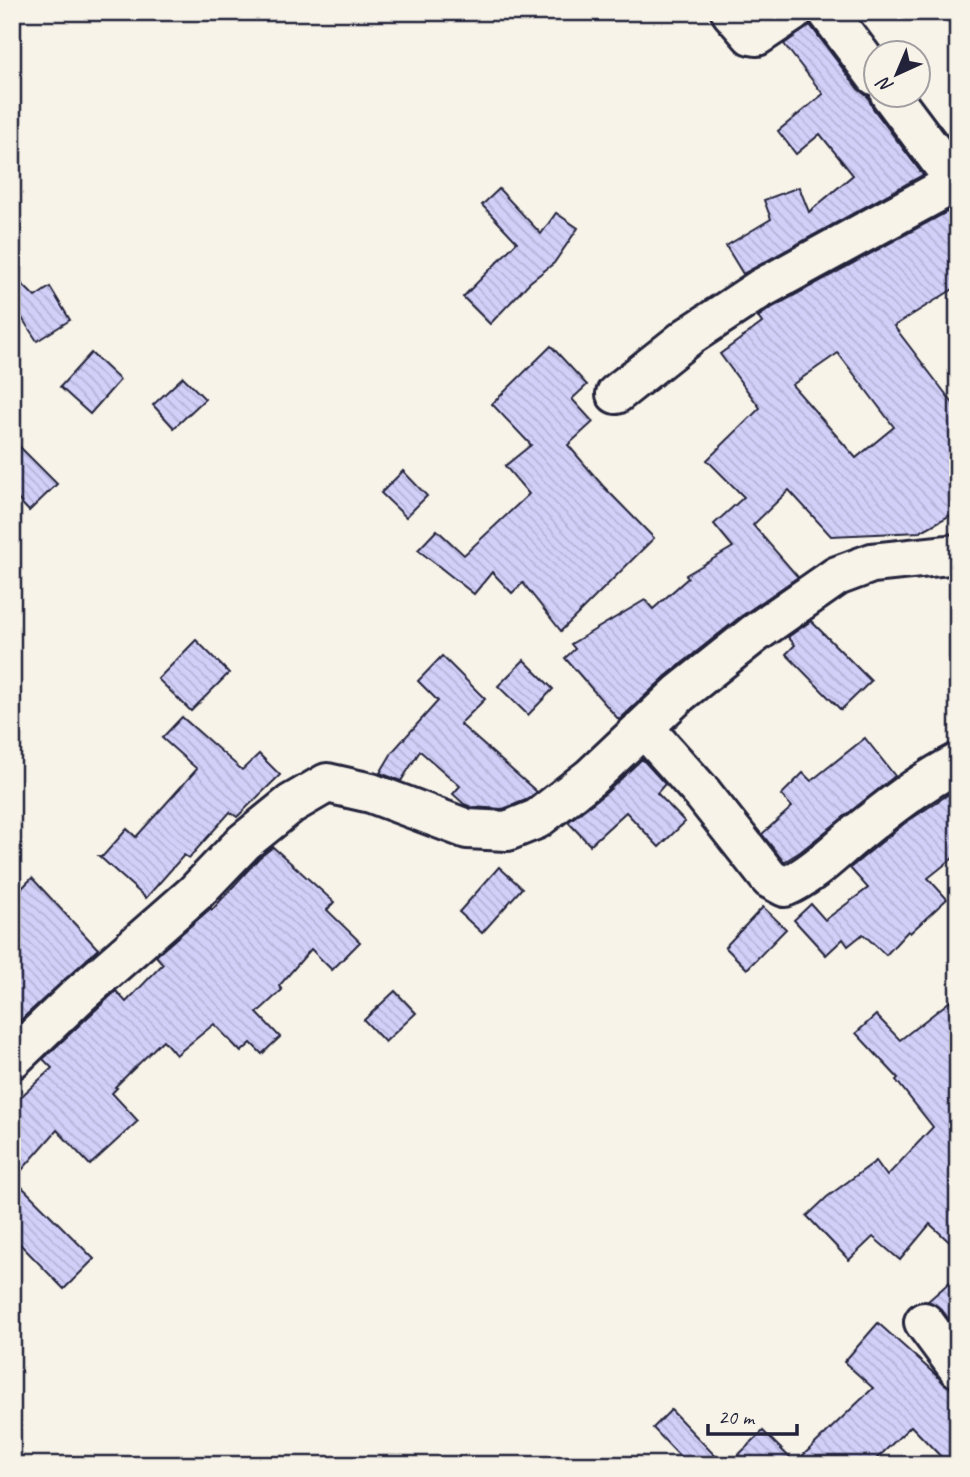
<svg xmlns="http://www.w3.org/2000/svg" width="970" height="1477" viewBox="0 0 970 1477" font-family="Caveat,sans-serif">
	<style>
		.building { fill: url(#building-back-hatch); stroke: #22223b; stroke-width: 2; fill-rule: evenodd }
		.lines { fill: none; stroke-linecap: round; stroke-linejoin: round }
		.minor-casing { stroke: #22223b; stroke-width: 44 }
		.minor { stroke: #f7f3e8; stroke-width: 38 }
	</style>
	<defs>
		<pattern id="building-back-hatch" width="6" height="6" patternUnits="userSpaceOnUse" patternTransform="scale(1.75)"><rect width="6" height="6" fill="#d2d0f9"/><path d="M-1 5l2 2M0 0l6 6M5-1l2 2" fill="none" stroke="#b4b2d6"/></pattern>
	</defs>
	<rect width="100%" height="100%" fill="#f7f3e8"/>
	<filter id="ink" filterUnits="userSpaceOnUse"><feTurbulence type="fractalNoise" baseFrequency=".0143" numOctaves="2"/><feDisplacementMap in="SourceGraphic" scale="14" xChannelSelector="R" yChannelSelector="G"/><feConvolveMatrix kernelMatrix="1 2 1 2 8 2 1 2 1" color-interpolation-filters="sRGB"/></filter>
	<g filter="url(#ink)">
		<g class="building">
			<polygon points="810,25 858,89 868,97 872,107 923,175 743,274 726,246 771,219 764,200 799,187 809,212 853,175 820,134 796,154 778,131 823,94 784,44"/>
			<polygon points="499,189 541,234 556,213 578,228 554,263 530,282 490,324 463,297 517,242 482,205"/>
			<path d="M954,208L958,214V286L894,326L958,410V511L920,532L831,536L789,490L753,525L798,577L740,617L666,676L619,720L565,658L575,649L571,644L645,600L653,609L688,578L686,575L733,547L714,524L744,497L707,460L760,408L720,354L762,323L758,317L771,308ZM838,353L894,427L856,458L792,385Z"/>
			<polygon points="12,274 35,297 50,287 70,320 37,341 12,303"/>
			<polygon points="551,346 587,385 572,399 593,422 568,445 603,486 654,538 561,631 523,583 512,593 492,572 474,594 418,550 437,530 464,555 529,494 505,466 531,445 492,404"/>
			<polygon points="91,353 120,380 90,414 60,387"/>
			<polygon points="183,377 205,399 174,428 153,405"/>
			<polygon points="12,439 57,484 29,511 12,493"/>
			<polygon points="403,471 427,496 406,517 381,493"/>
			<polygon points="811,621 871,681 841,710 786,654 795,645 788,637"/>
			<polygon points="196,640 229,673 191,711 158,679"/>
			<polygon points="442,656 485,699 460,724 537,792 526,800 503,809 471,807 464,804 453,794 460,786 420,751 401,781 380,773 393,751 438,701 418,681"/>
			<polygon points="524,660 553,689 528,715 498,686"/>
			<polygon points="182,717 242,770 259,754 280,775 237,817 230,812 189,858 184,855 146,898 99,856 103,856 127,829 136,837 197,769 162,738"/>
			<polygon points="865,738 895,776 800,852 784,862 762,834 792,807 781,795 803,773 811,781"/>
			<polygon points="642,759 665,784 657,793 685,822 659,847 626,812 590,845 568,822 606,793"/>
			<polygon points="958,788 958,854 928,878 947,899 910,933 908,931 886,955 863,934 848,946 843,939 826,955 794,920 811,904 825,920 868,888 850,868 905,823"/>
			<polygon points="273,847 334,902 327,910 360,942 332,970 311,949 279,986 282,990 257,1013 280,1037 262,1054 251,1043 241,1052 214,1024 176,1055 163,1040 115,1087 117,1088 112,1093 138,1121 90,1165 57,1130 14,1179 94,1259 64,1289 12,1236 12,1105 52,1068 43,1059 116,991 126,1002 163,964 156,956 211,908 212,910 259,858"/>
			<polygon points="499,867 522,888 482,933 459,912"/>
			<polygon points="32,878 98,949 12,1028 12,898"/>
			<polygon points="763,907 786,929 747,969 725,947"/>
			<polygon points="395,991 416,1013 385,1042 364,1020"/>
			<polygon points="958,995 958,1250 930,1224 900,1260 873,1237 849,1260 807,1216 827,1197 876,1161 887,1176 933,1127 896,1080 898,1078 856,1033 876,1015 900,1040"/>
			<polygon points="958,1275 958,1331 941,1309 928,1301"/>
			<polygon points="878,1323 958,1395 958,1465 949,1465 911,1426 870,1465 728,1465 763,1431 795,1463 873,1388 844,1362"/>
			<polygon points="671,1410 724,1465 688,1465 653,1428"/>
		</g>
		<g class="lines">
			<defs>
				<g id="minor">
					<polyline points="731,12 751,35 757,36 793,12"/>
					<polyline points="828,12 876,76"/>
					<polyline points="890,94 958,185"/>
					<polyline points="616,394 689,336 760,289 956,182"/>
					<path d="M644,728L703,794L770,879L785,887C812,875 833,853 855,835C888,808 920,783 958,763"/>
					<polyline points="12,1059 80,994 195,893 244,842 291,804 327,783 371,793 467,829 507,831 537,819 591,777 680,693 754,634 837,576 872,563 958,554"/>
					<polyline points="924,1322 958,1368"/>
				</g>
			</defs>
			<use href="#minor" class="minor-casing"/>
			<use href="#minor" class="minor"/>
		</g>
	</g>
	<rect width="970" height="1477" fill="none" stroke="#f7f3e8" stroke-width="42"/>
	<rect x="21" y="21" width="928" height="1435" fill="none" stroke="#22223b" stroke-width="2.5" filter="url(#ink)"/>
	<g transform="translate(897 74) rotate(224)"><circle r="33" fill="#f7f3e8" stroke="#a29fa3" stroke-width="2"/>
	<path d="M0-5L12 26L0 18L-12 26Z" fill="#22223b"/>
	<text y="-10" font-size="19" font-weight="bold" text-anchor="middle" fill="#22223b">N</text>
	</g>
	<path d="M708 1424v10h89v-10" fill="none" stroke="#22223b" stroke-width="3.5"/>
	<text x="718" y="1424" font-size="21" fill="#22223b" stroke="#f7f3e8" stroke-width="5" paint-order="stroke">20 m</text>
</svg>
